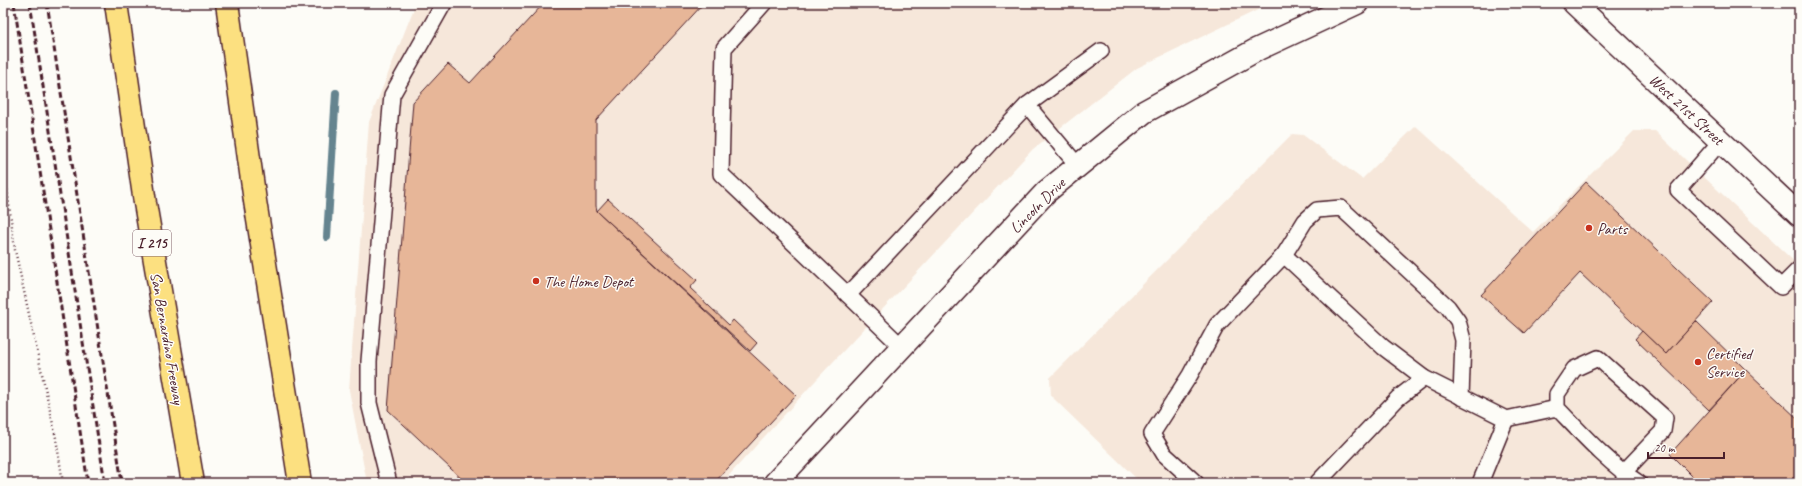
<svg xmlns="http://www.w3.org/2000/svg" width="1802" height="486" viewBox="0 0 1802 486" font-family="Caveat,sans-serif">
	<style>
		.built { fill: #f6e7da }
		.lines { fill: none; stroke-linecap: round; stroke-linejoin: round }
		.stream { stroke: #65848f; stroke-width: 8 }
		.building { fill: #e7b698; stroke: #4a1f2b }
		.lane-casing { stroke: #4a1f2b; stroke-width: 18 }
		.street-casing { stroke: #4a1f2b; stroke-width: 25 }
		.highway-casing { stroke: #4a1f2b; stroke-width: 25 }
		.path { stroke: #4a1f2b; stroke-width: 2.5; stroke-dasharray: 1 3; stroke-linecap: butt }
		.lane { stroke: #fdfcf7; stroke-width: 15 }
		.street { stroke: #fdfcf7; stroke-width: 22 }
		.highway { stroke: #fce080; stroke-width: 22 }
		.rail { stroke: #4a1f2b; stroke-width: 3; stroke-dasharray: 6 3; stroke-linecap: butt }
		.poi-dot { fill: #c8321e; stroke: #fdfcf7; stroke-width: 1.5 }
		.labels { text-anchor: middle; stroke-width: 3; stroke-linejoin: round; paint-order: stroke }
		.shield { fill: #fdfcf7; stroke: #806168; stroke-width: 1 }
		.shield-label { font-size: 15px; font-weight: bold; fill: #4a1f2b }
		.street-label { font-size: 16px; fill: #4a1f2b; stroke: #fdfcf7 }
		.poi-label { font-size: 16px; fill: #4a1f2b; stroke: #fdfcf7; text-anchor: start }
	</style>
	<rect width="100%" height="100%" fill="#fdfcf7"/>
	<filter id="ink" filterUnits="userSpaceOnUse"><feTurbulence type="fractalNoise" baseFrequency=".025" numOctaves="2"/><feDisplacementMap in="SourceGraphic" scale="8" xChannelSelector="R" yChannelSelector="G"/><feConvolveMatrix kernelMatrix="1 2 1 2 8 2 1 2 1" color-interpolation-filters="sRGB"/></filter>
	<g filter="url(#ink)">
		<g class="built">
			<polygon points="416,3 1272,3 1137,68 1033,149 817,379 722,483 367,483 349,390 369,122"/>
			<polygon points="1416,126 1533,232 1634,131 1655,131 1799,266 1799,483 1141,483 1051,396 1050,378 1292,134 1303,135 1362,179"/>
		</g>
		<g class="lines">
			<polyline class="stream" points="327,237 336,93"/>
		</g>
		<g class="building">
			<polygon points="544,3 704,3 596,120 596,206 597,211 796,395 714,483 466,483 388,410 413,102 448,64 470,83"/>
			<polygon points="1586,182 1713,302 1666,354 1580,273 1524,333 1481,295"/>
			<polygon points="608,199 697,280 690,288 729,325 733,320 757,343 750,351 597,211"/>
			<polygon points="1696,321 1746,370 1709,410 1635,339 1642,331 1666,354"/>
			<polygon points="1746,370 1799,420 1799,483 1699,483 1670,454"/>
		</g>
		<g class="lines">
			<defs>
				<g id="lane">
					<polyline points="764,3 724,48 721,174 848,295 1027,105 1101,51"/>
					<polyline points="1027,105 1078,166"/>
					<polyline points="1721,141 1678,190 1781,287 1799,269"/>
					<polyline points="1284,255 1305,221 1317,210 1341,208 1448,307 1458,321 1463,340 1461,397"/>
					<polyline points="848,295 902,347"/>
					<path d="M1623,473L1663,431L1665,418L1598,358L1574,369L1557,394V408C1583,435 1608,463 1639,483"/>
					<polyline points="389,483 369,403 369,361 392,95 444,3"/>
					<polyline points="1196,483 1164,454 1152,434 1190,375 1217,325 1284,255 1383,347 1424,378 1506,419 1557,408"/>
					<polyline points="1317,483 1398,398 1424,378"/>
					<polyline points="1480,483 1506,419"/>
				</g>
				<g id="street">
					<polyline points="1574,3 1799,215"/>
					<polyline points="775,483 1046,192 1144,112 1258,49 1357,3"/>
				</g>
				<g id="highway">
					<polyline points="116,3 145,203 193,483"/>
					<polyline points="227,3 255,201 300,483"/>
				</g>
			</defs>
			<use href="#lane" class="lane-casing"/>
			<use href="#street" class="street-casing"/>
			<use href="#highway" class="highway-casing"/>
			<polyline class="path" points="3,158 15,250 56,438 63,483"/>
			<use href="#lane" class="lane"/>
			<use href="#street" class="street"/>
			<use href="#highway" class="highway"/>
			<g class="rail">
				<polyline points="14,3 88,483"/>
				<polyline points="30,3 105,483"/>
				<polyline points="47,3 122,483"/>
			</g>
		</g>
	</g>
	<g class="poi-dot">
		<circle cx="1589" cy="228" r="4"/>
		<circle cx="536" cy="281" r="4"/>
		<circle cx="1698" cy="362" r="4"/>
	</g>
	<g class="labels">
		<rect class="shield" x="133" y="230" width="38" height="26" rx="3"/>
		<g class="shield-label">
			<text x="152" y="248">I 215</text>
		</g>
		<g class="street-label">
			<text transform="translate(1687 109) rotate(43)" y="6">West 21st Street</text>
			<text transform="translate(1037 205) rotate(-45)" y="6">Lincoln Drive</text>
			<text transform="translate(168 338) rotate(80)" y="6">San Bernardino Freeway</text>
		</g>
		<g class="poi-label">
			<text x="1597" y="234">Parts</text>
			<text x="544" y="287">The Home Depot</text>
			<text x="1706" y="359">Certified<tspan x="1706" dy="18">Service</tspan></text>
		</g>
	</g>
	<rect width="1802" height="486" fill="none" stroke="#fdfcf7" stroke-width="16"/>
	<rect x="8" y="8" width="1786" height="470" fill="none" stroke="#4a1f2b" stroke-width="1.5" filter="url(#ink)"/>
	<path d="M1648 452v6h76v-6" fill="none" stroke="#4a1f2b" stroke-width="2"/>
	<text x="1654" y="452" font-size="12" fill="#4a1f2b" stroke="#fdfcf7" stroke-width="3" paint-order="stroke">20 m</text>
</svg>
